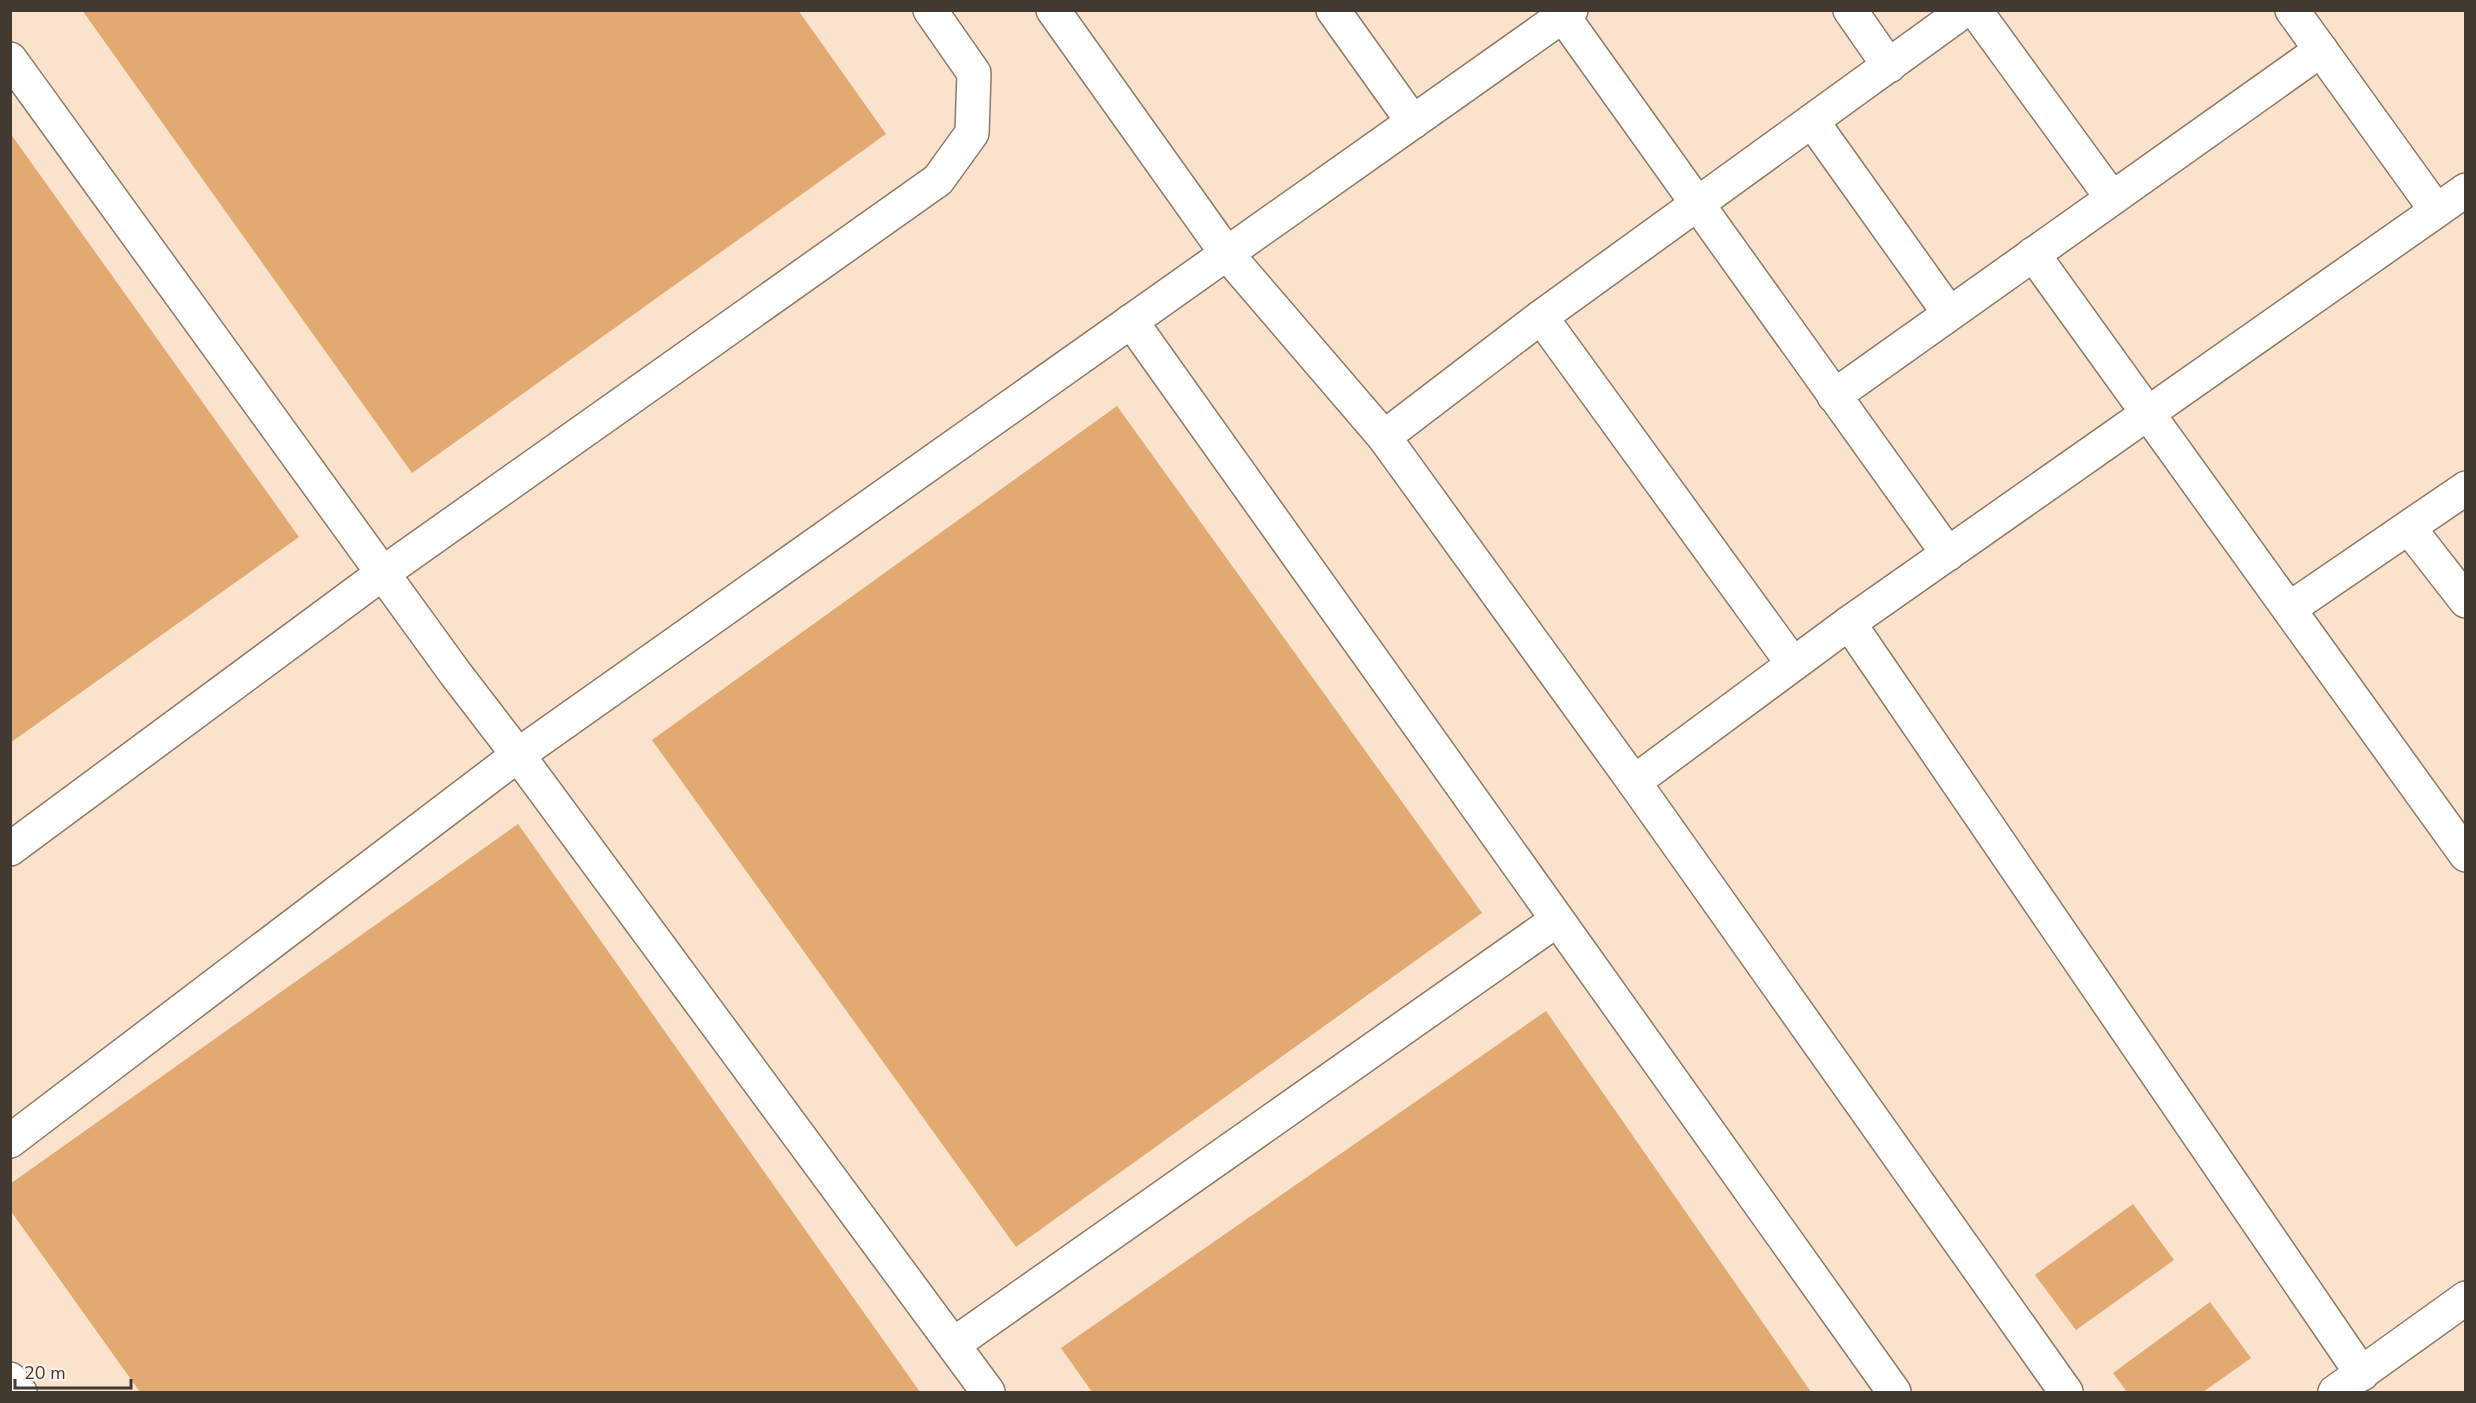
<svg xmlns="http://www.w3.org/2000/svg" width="2476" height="1403" viewBox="0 0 2476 1403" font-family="'Nunito Sans',sans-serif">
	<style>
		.building { fill: #e2a970 }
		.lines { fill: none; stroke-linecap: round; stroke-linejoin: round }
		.minor-casing { stroke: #8f7a67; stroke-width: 36 }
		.minor { stroke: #fff; stroke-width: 33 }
	</style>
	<rect width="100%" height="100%" fill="#fae2cc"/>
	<g class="building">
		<polygon points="82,10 798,10 886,134 412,473"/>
		<polygon points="10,133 299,537 10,743"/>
		<polygon points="1117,406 1482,913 1016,1247 652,740"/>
		<polygon points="518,824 920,1392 140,1392 10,1210 10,1184"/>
		<polygon points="1546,1011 1811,1392 1092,1392 1061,1348"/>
		<polygon points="2133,1204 2174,1260 2076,1330 2035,1275"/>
		<polygon points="2210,1302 2251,1358 2203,1392 2127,1392 2113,1373"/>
	</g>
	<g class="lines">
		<defs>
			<g id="minor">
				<polyline points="1053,10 1227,254 1384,437 1634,782 2066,1392"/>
				<polyline points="1333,10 1413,122"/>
				<polyline points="1850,10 1889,66"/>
				<polyline points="1975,10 2112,198"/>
				<polyline points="2292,10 2436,210"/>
				<polyline points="1563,16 1948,554"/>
				<polyline points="10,59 455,673 518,755 988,1392"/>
				<polyline points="1812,121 1949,313"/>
				<polyline points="2033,254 2466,855"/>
				<polyline points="1541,317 1793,664"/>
				<polyline points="1131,321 1894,1392"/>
				<polyline points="1834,396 2321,50"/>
				<polyline points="1384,437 1541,317 1965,10"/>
				<polyline points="2409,528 2466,601"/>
				<polyline points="2289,609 2466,488"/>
				<polyline points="1849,623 2362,1374"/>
				<polyline points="1634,782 1849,623 2466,190"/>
				<polyline points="10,849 383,573 938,180 972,133 974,73 930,10"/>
				<polyline points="10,1141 518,755 1571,10"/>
				<polyline points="954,1344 1557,920"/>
				<polyline points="10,1379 20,1392"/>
				<polyline points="2335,1392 2466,1298"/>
			</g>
		</defs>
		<use href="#minor" class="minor-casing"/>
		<use href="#minor" class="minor"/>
	</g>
	<rect width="2476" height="1403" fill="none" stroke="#423930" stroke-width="24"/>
	<path d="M15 1379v9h116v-9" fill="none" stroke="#423930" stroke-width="3"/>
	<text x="24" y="1379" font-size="18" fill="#423930" stroke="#fcf2e9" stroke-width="4.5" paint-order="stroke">20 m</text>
</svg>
